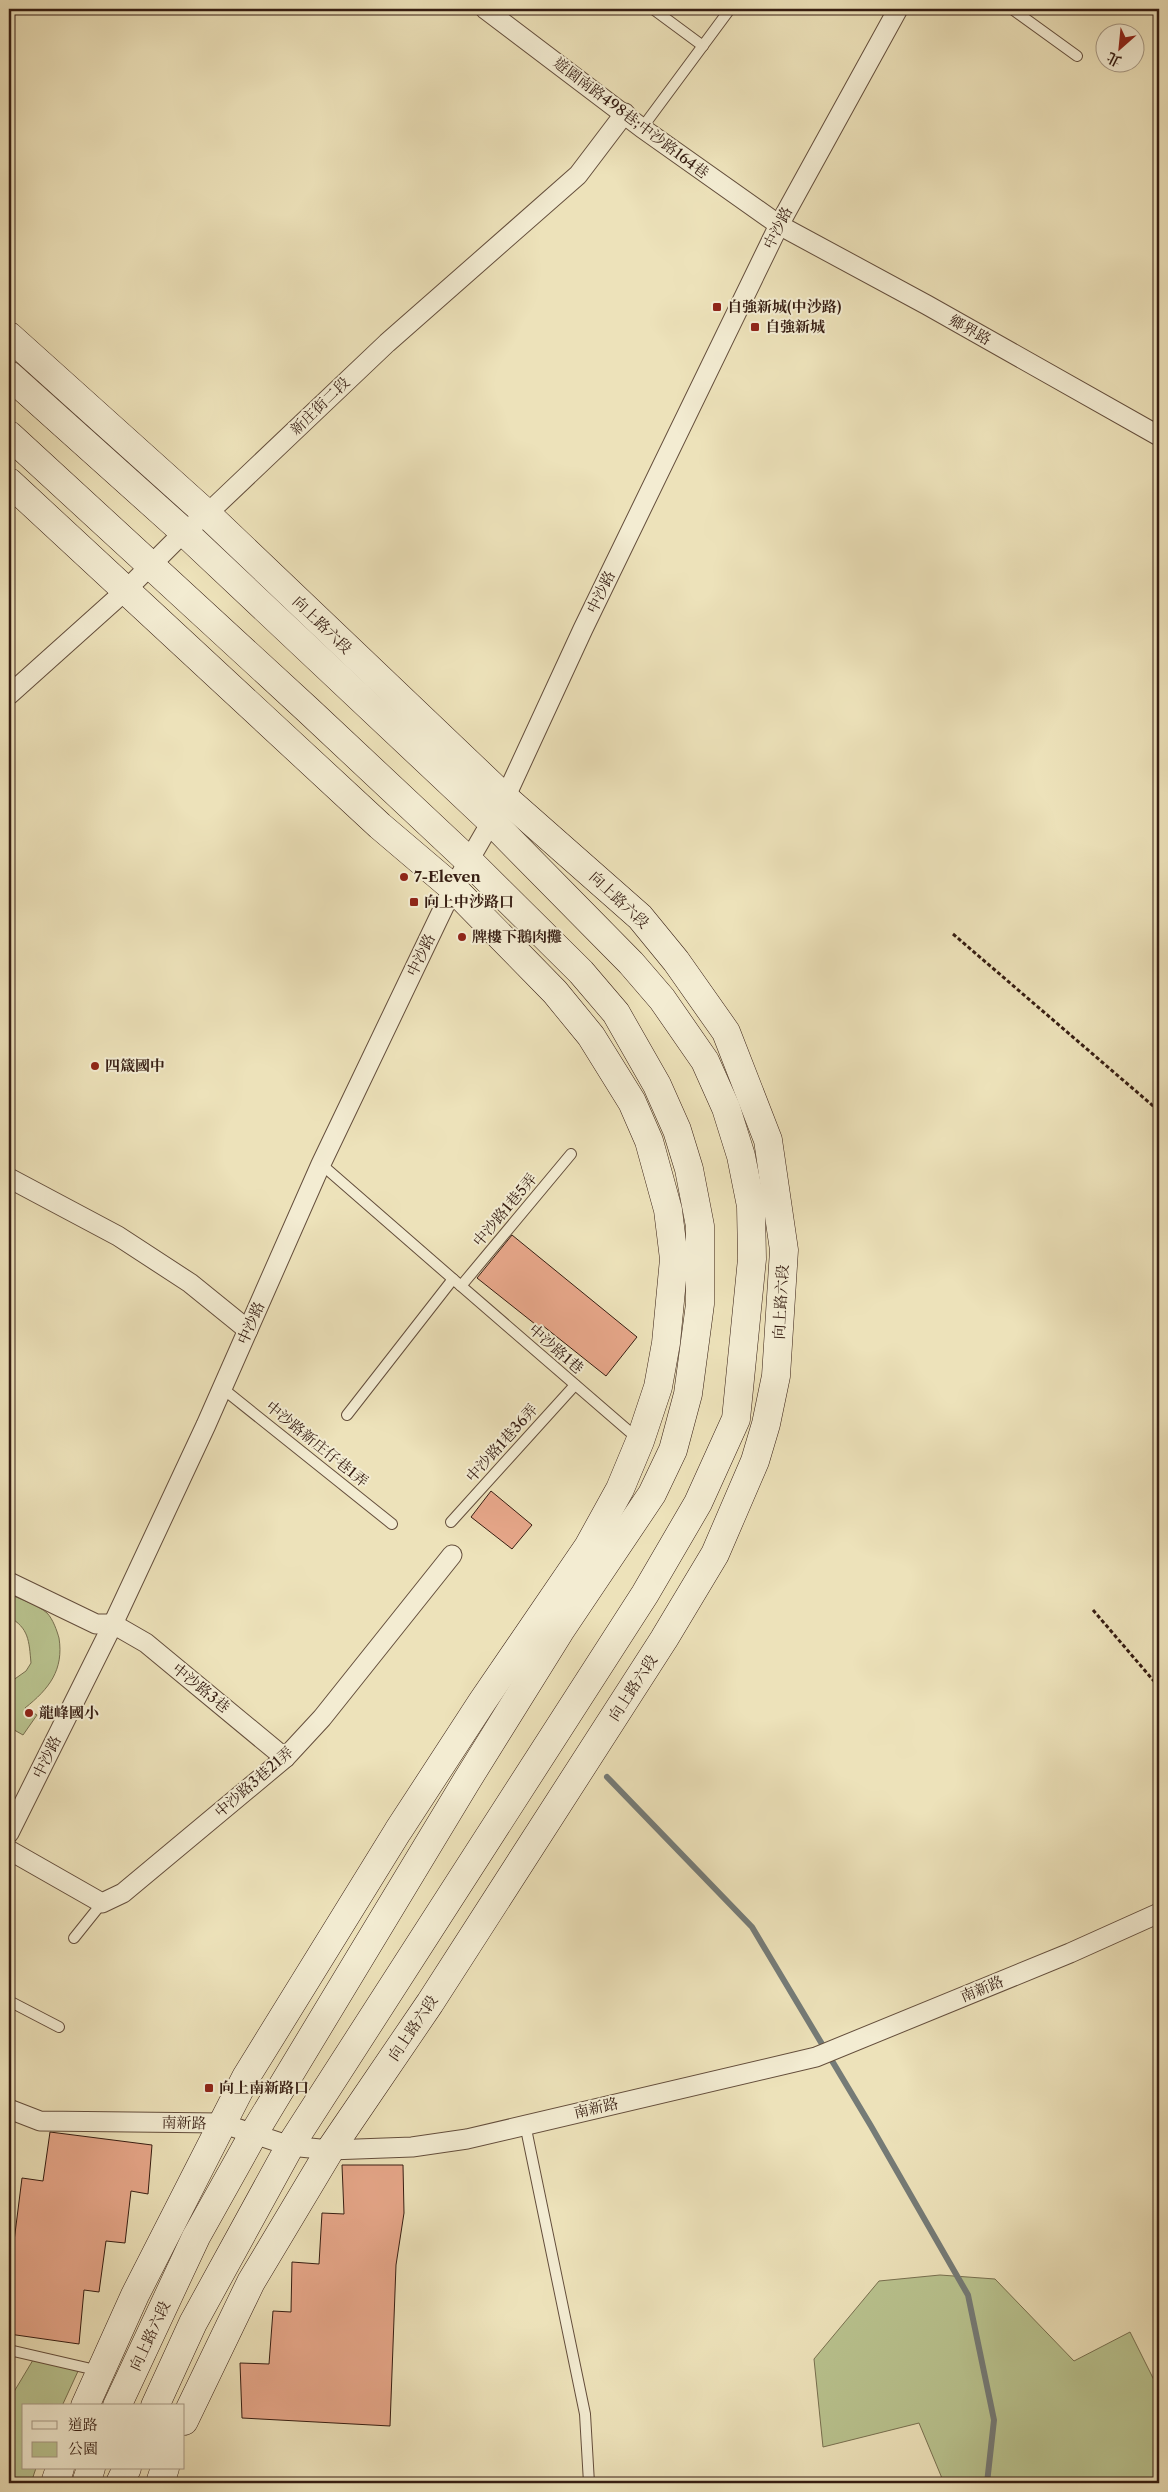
<svg xmlns="http://www.w3.org/2000/svg" width="1168" height="2492" viewBox="0 0 1168 2492" font-family="'Libre Caslon Text','Noto Serif TC',serif">
	<style>
		.green { fill: #b9c38f; stroke: #787050 }
		.lines { fill: none; stroke-linecap: round; stroke-linejoin: round }
		.stream { stroke: #757b77; stroke-width: 6 }
		.building { fill: #e7a78a; stroke: #361d12 }
		.service-casing { stroke: #644e3c; stroke-width: 12 }
		.minor-casing { stroke: #644e3c; stroke-width: 21 }
		.secondary-casing { stroke: #361d12; stroke-width: 29 }
		.path { stroke: #361d12; stroke-width: 3; stroke-dasharray: 4 2.5; stroke-linecap: butt }
		.service { stroke: #f3ecd2; stroke-width: 10 }
		.minor { stroke: #f3ecd2; stroke-width: 19 }
		.secondary { stroke: #f3ecd2; stroke-width: 28 }
		.poi-dot { fill: #8f2418; stroke: #f3ecd2; stroke-width: 2 }
		.labels { text-anchor: middle; stroke-width: 4; stroke-linejoin: round; paint-order: stroke }
		.street-label { font-size: 15px; fill: #361d12; stroke: #f3ecd2 }
		.poi-label { font-size: 15px; font-weight: bold; fill: #361d12; stroke: #f3ecd2; text-anchor: start }
	</style>
	<rect width="100%" height="100%" fill="#ede2ba"/>
	<filter id="stains"><feTurbulence type="fractalNoise" baseFrequency=".004" numOctaves="4"/><feColorMatrix values="0 0 0 0 .2 0 0 0 0 .09 0 0 0 0 .02 0 0 0 .5 -.17"/></filter>
	<radialGradient id="worn" r=".72"><stop offset=".6" stop-color="#630" stop-opacity="0"/><stop offset="1" stop-color="#630" stop-opacity=".3"/></radialGradient>
	<g class="green">
		<path d="M9,1594C20,1599 38,1605 47,1613C53,1619 57,1631 59,1638C64,1670 49,1689 25,1708L37,1715L23,1735L9,1727V1683L26,1671L31,1663C29,1641 29,1628 9,1617Z"/>
		<polygon points="940,2275 995,2279 1074,2361 1130,2332 1159,2390 1159,2483 944,2483 919,2423 823,2447 814,2359 879,2281"/>
		<polygon points="33,2360 79,2369 62,2406 24,2406 24,2468 36,2468 31,2483 9,2483 9,2400"/>
	</g>
	<g class="lines">
		<g class="stream">
			<polyline points="1157,190 1159,139"/>
			<polyline points="607,1777 752,1927 871,2126 968,2295 994,2420 987,2483"/>
		</g>
	</g>
	<g class="building">
		<polygon points="512,1235 637,1337 606,1376 542,1325 540,1328 477,1278"/>
		<polygon points="491,1491 532,1525 512,1549 471,1517"/>
		<polygon points="50,2132 152,2145 148,2194 131,2191 125,2243 106,2241 99,2292 84,2290 79,2344 9,2334 9,2281 22,2178 43,2181"/>
		<polygon points="342,2165 403,2165 404,2213 396,2265 390,2426 242,2418 240,2363 269,2364 273,2311 291,2312 292,2262 319,2264 322,2213 344,2214"/>
	</g>
	<g class="lines">
		<defs>
			<g id="service">
				<polyline points="653,9 703,46"/>
				<polyline points="1012,9 1077,56"/>
				<polyline points="642,128 730,9"/>
				<polyline points="321,1164 453,1279 347,1415"/>
				<polyline points="453,1279 638,1439"/>
				<polyline points="461,1286 571,1154"/>
				<polyline points="222,1388 392,1524"/>
				<polyline points="451,1522 575,1385"/>
				<polyline points="74,1938 102,1903"/>
				<polyline points="9,2001 59,2027"/>
				<polyline points="525,2124 585,2414 589,2483"/>
				<polyline points="9,2350 100,2371"/>
			</g>
			<g id="minor">
				<polyline points="485,9 642,128 779,225 927,305 1159,436"/>
				<polyline points="9,695 125,591 184,532 207,514 387,343 578,175 625,113"/>
				<polyline points="9,1178 118,1236 190,1283 248,1330"/>
				<polyline points="9,1582 96,1624 113,1624 146,1643 285,1758"/>
				<polyline points="9,1833 113,1624 206,1425 321,1164 453,888 505,798 583,629 779,225 898,9"/>
				<polyline points="9,1850 102,1903 123,1893 285,1758 322,1718 452,1555"/>
				<polyline points="9,2109 40,2121 221,2123 290,2146 330,2150 412,2147 467,2139 816,2057 1070,1953 1159,1913"/>
			</g>
			<g id="secondary">
				<polyline points="9,336 207,514 505,798 640,917 676,961 726,1032 768,1140 784,1250 776,1376 766,1424 755,1461 715,1554 664,1639 430,2003 330,2150 251,2282 184,2421"/>
				<polyline points="9,375 184,532 492,822 631,963 662,999 705,1061 726,1108 741,1156 751,1206 752,1259 736,1419 698,1503 645,1594 290,2146 193,2323 155,2406"/>
				<polyline points="9,435 308,710 469,861 581,972 616,1013 657,1085 677,1130 689,1169 700,1226 700,1304 688,1394 673,1450 652,1494 560,1631 466,1782 254,2133 196,2237 117,2406"/>
				<polyline points="9,482 380,826 453,888 555,992 591,1036 632,1102 649,1141 668,1210 674,1259 666,1343 658,1387 640,1441 620,1489 588,1547 482,1702 398,1831 246,2077 135,2295 85,2406"/>
				<polyline points="55,2483 60,2468"/>
				<polyline points="86,2483 91,2468"/>
				<polyline points="120,2483 127,2468"/>
				<polyline points="160,2483 165,2468"/>
			</g>
		</defs>
		<use href="#service" class="service-casing"/>
		<use href="#minor" class="minor-casing"/>
		<use href="#secondary" class="secondary-casing"/>
		<g class="path">
			<polyline points="953,934 1159,1111"/>
			<polyline points="1093,1610 1159,1687"/>
		</g>
		<use href="#service" class="service"/>
		<use href="#minor" class="minor"/>
		<use href="#secondary" class="secondary"/>
	</g>
	<g class="poi-dot">
		<rect x="712" y="302" width="10" height="10" rx="2.5"/>
		<rect x="750" y="322" width="10" height="10" rx="2.5"/>
		<circle cx="404" cy="877" r="5"/>
		<rect x="409" y="897" width="10" height="10" rx="2.5"/>
		<circle cx="462" cy="937" r="5"/>
		<circle cx="95" cy="1066" r="5"/>
		<circle cx="29" cy="1713" r="5"/>
		<rect x="204" y="2083" width="10" height="10" rx="2.5"/>
	</g>
	<g class="labels">
		<g class="street-label">
			<text transform="translate(631 118) rotate(37)" y="5">遊園南路498巷;中沙路164巷</text>
			<text transform="translate(778 228) rotate(-63)" y="5">中沙路</text>
			<text transform="translate(970 330) rotate(29)" y="5">鄉界路</text>
			<text transform="translate(320 406) rotate(-44)" y="5">新庄街二段</text>
			<text transform="translate(601 592) rotate(-64)" y="5">中沙路</text>
			<text transform="translate(322 625) rotate(44)" y="5">向上路六段</text>
			<text transform="translate(619 900) rotate(43)" y="5">向上路六段</text>
			<text transform="translate(421 955) rotate(-64)" y="5">中沙路</text>
			<text transform="translate(505 1210) rotate(-50)" y="5">中沙路1巷5弄</text>
			<text transform="translate(781 1302) rotate(-87)" y="5">向上路六段</text>
			<text transform="translate(251 1323) rotate(-66)" y="5">中沙路</text>
			<text transform="translate(556 1349) rotate(41)" y="5">中沙路1巷</text>
			<text transform="translate(502 1443) rotate(-48)" y="5">中沙路1巷36弄</text>
			<text transform="translate(317 1444) rotate(39)" y="5">中沙路新庄仔巷1弄</text>
			<text transform="translate(201 1688) rotate(39)" y="5">中沙路3巷</text>
			<text transform="translate(633 1688) rotate(-57)" y="5">向上路六段</text>
			<text transform="translate(47 1757) rotate(-64)" y="5">中沙路</text>
			<text transform="translate(254 1782) rotate(-41)" y="5">中沙路3巷21弄</text>
			<text transform="translate(982 1989) rotate(-22)" y="5">南新路</text>
			<text transform="translate(413 2028) rotate(-56)" y="5">向上路六段</text>
			<text transform="translate(596 2108) rotate(-13)" y="5">南新路</text>
			<text transform="translate(184 2123) rotate(1)" y="5">南新路</text>
			<text transform="translate(150 2336) rotate(-65)" y="5">向上路六段</text>
		</g>
		<g class="poi-label">
			<text x="727" y="312">自強新城(中沙路)</text>
			<text x="765" y="332">自強新城</text>
			<text x="414" y="882">7-Eleven</text>
			<text x="424" y="907">向上中沙路口</text>
			<text x="472" y="942">牌樓下鵝肉攤</text>
			<text x="105" y="1071">四箴國中</text>
			<text x="39" y="1718">龍峰國小</text>
			<text x="219" y="2093">向上南新路口</text>
		</g>
	</g>
	<rect width="1168" height="2492" fill="none" stroke="#ede2ba" stroke-width="30"/>
	<rect x="10" y="10" width="1148" height="2472" fill="none" stroke="#361d12" stroke-width="2.5"/>
	<rect x="15" y="15" width="1138" height="2462" fill="none" stroke="#361d12"/>
	<rect x="22" y="2404" width="162" height="65" fill="#f3ecd2" stroke="#a79985"/>
	<rect x="32" y="2421" width="25" height="8" fill="#f3ecd2" stroke="#a79985"/>
	<text x="68" y="2430" font-size="15" fill="#361d12">道路</text>
	<rect x="32" y="2442" width="25" height="15" fill="#b9c38f" stroke="#a79985"/>
	<text x="68" y="2454" font-size="15" fill="#361d12">公園</text>
	<g transform="translate(1120 48) rotate(207)"><circle r="24" fill="#f3ecd2" stroke="#a79985"/>
	<path d="M0-4L9 19L0 12L-9 19Z" fill="#8f2418"/>
	<text y="-8" font-size="14" font-weight="bold" text-anchor="middle" fill="#361d12">北</text>
	</g>
	<rect width="100%" height="100%" filter="url(#stains)"/>
	<rect width="100%" height="100%" fill="url(#worn)"/>
</svg>
